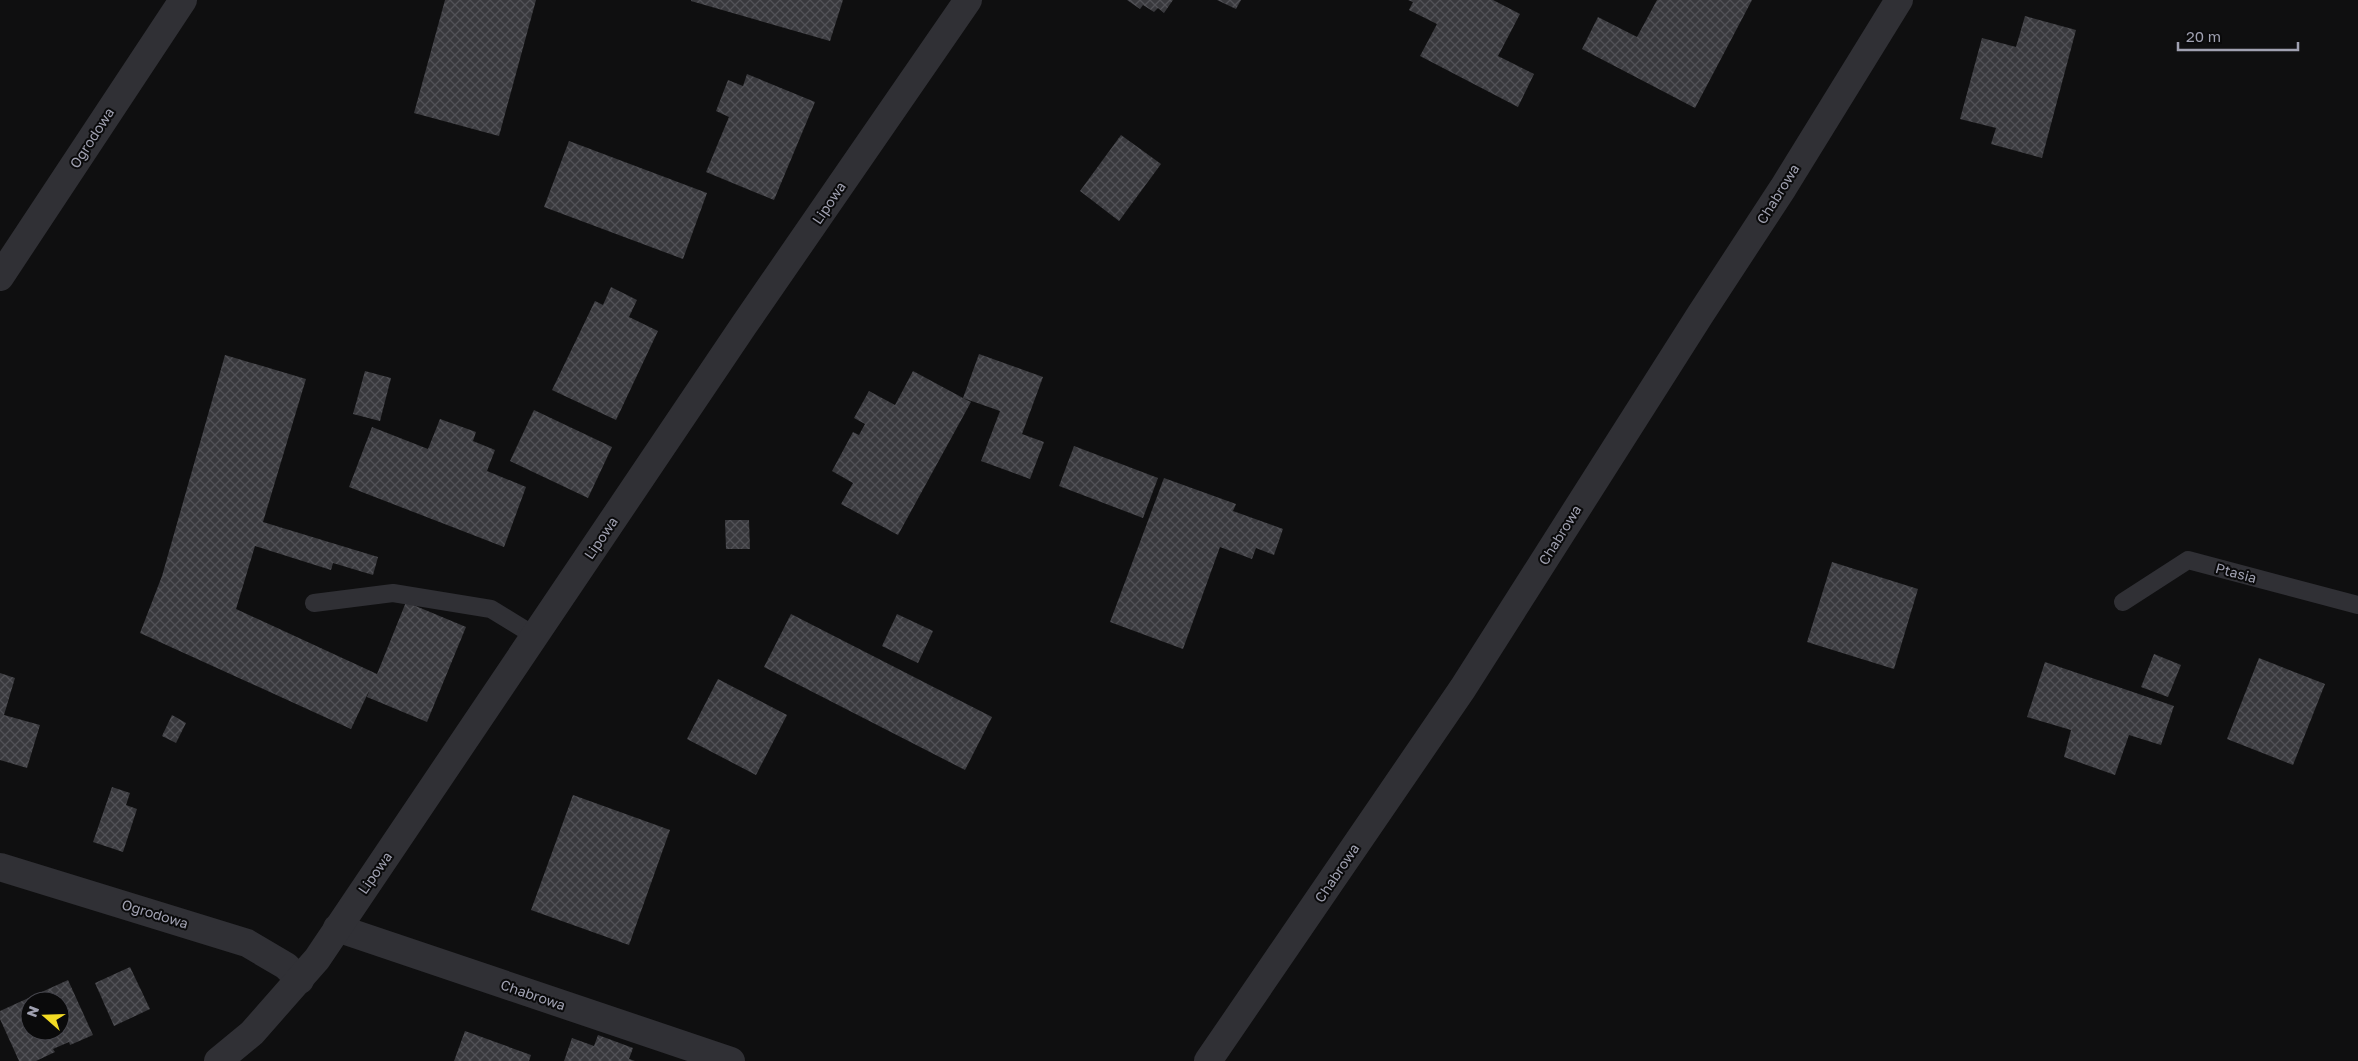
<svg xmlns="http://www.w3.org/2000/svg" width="2358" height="1061" viewBox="0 0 2358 1061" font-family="'Golos Text',sans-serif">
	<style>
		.building { fill: url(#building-cross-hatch); fill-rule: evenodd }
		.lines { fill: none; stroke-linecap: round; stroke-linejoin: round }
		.service { stroke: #303035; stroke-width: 18 }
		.minor { stroke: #303035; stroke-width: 28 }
		.labels { text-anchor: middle; stroke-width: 4; stroke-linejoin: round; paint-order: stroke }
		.street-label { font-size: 14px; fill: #a0a1b1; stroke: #0a0a0b }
	</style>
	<defs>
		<pattern id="building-cross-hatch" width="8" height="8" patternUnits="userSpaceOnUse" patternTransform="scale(1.25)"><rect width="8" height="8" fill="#39393d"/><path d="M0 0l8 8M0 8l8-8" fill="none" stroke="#525257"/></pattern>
	</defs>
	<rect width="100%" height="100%" fill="#0f0f10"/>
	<g class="building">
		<polygon points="445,0 536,0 499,136 414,113"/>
		<polygon points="843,0 830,41 691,1 691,0"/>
		<polygon points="1127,0 1173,0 1164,13 1158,8 1154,12 1143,5 1140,9"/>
		<polygon points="1217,0 1241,0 1236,9"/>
		<polygon points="1408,0 1493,0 1520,14 1498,56 1534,74 1518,107 1420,56 1437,24 1409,10 1413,2"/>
		<polygon points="1657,0 1752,0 1695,108 1582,49 1598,17 1637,37"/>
		<polygon points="2025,16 2076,30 2042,158 1991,144 1996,128 1960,119 1982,38 2016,47"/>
		<polygon points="747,74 815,102 774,200 706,172 729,117 716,111 728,80 743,86"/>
		<polygon points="1121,135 1161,164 1119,221 1080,191"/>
		<polygon points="569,141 707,193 683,259 544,207"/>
		<polygon points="611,287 637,300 629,317 658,331 616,420 552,390 595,301 603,305"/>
		<polygon points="979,354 1043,377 1022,434 1044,442 1030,479 981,461 1000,411 963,398 971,402 898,535 841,504 853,483 832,471 853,432 859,435 865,424 854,418 869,391 895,405 913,371 963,398"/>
		<polygon points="225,355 306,379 263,522 378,557 373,575 333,563 331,570 255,546 236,609 377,674 406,602 466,627 427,722 367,697 370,689 351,729 140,633 162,576"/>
		<polygon points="365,371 391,378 380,421 353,414"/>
		<polygon points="534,410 612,447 588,498 510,461"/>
		<polygon points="440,419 476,432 473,441 495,450 487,471 526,487 504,547 349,487 372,427 428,449"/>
		<polygon points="1074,446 1158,478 1143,518 1059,486"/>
		<polygon points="1164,478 1236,504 1233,511 1283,529 1274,555 1256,548 1252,559 1220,547 1183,649 1110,622"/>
		<polygon points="725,520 749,520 750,549 726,549"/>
		<polygon points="1832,562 1918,589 1894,669 1807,642"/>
		<polygon points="791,614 992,717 965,770 764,667"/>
		<polygon points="897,614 933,631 918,663 882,646"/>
		<polygon points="2154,654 2181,665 2168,697 2141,687"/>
		<polygon points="2259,658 2325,684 2293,765 2227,739"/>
		<polygon points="2045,662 2174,706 2161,745 2129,735 2115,775 2064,757 2071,730 2027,717"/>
		<polygon points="0,673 15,678 4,715 40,725 27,768 0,760"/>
		<polygon points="718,679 787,715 756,775 687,739"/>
		<polygon points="172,715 186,723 176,743 162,736"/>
		<polygon points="112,787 130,793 126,805 137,809 123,852 93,842"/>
		<polygon points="573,795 670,830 629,945 531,910"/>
		<polygon points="130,967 150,1009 114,1026 95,983"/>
		<path d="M68,980L93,1035L70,1045L69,1042L53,1049L55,1052L36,1061H19L0,1019V1011ZM30,1001H60V1031H30Z"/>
		<polygon points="465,1031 531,1055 529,1061 454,1061"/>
		<polygon points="598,1035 633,1048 629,1059 635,1061 564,1061 572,1038 594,1046"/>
	</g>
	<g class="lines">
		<g class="service">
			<polyline points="2123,602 2188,560 2358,605"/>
			<polyline points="314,603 393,593 491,609 535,636"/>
		</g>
		<g class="minor">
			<polyline points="0,277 183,0"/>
			<polyline points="0,867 247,943 286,966 300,980"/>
			<polyline points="337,928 731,1061"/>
			<polyline points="218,1061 252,1033 317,959 744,325 968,0"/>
			<polyline points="1208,1061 1463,688 1700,315 1783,188 1899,0"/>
		</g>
	</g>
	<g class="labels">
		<g class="street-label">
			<text transform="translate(92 138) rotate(-57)" y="5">Ogrodowa</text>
			<text transform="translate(1778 194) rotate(-58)" y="5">Chabrowa</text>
			<text transform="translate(829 203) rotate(-56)" y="5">Lipowa</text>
			<text transform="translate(1560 535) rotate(-58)" y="5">Chabrowa</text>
			<text transform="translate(601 538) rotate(-56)" y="5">Lipowa</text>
			<text transform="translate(2236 573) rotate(15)" y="5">Ptasia</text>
			<text transform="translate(375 873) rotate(-55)" y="5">Lipowa</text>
			<text transform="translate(1337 873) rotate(-56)" y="5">Chabrowa</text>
			<text transform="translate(155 914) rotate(17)" y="5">Ogrodowa</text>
			<text transform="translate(533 995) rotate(19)" y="5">Chabrowa</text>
		</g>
	</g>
	<g transform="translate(45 1016) rotate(290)"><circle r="24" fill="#0a0a0b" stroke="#46464d"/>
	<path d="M0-4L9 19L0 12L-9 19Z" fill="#f3db24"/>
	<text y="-8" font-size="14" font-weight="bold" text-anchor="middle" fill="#a0a1b1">N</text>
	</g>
	<path d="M2178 42v8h120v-8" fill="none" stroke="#a0a1b1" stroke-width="2.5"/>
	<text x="2186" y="42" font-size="15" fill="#a0a1b1" stroke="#0a0a0b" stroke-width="4" paint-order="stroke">20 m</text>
</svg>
